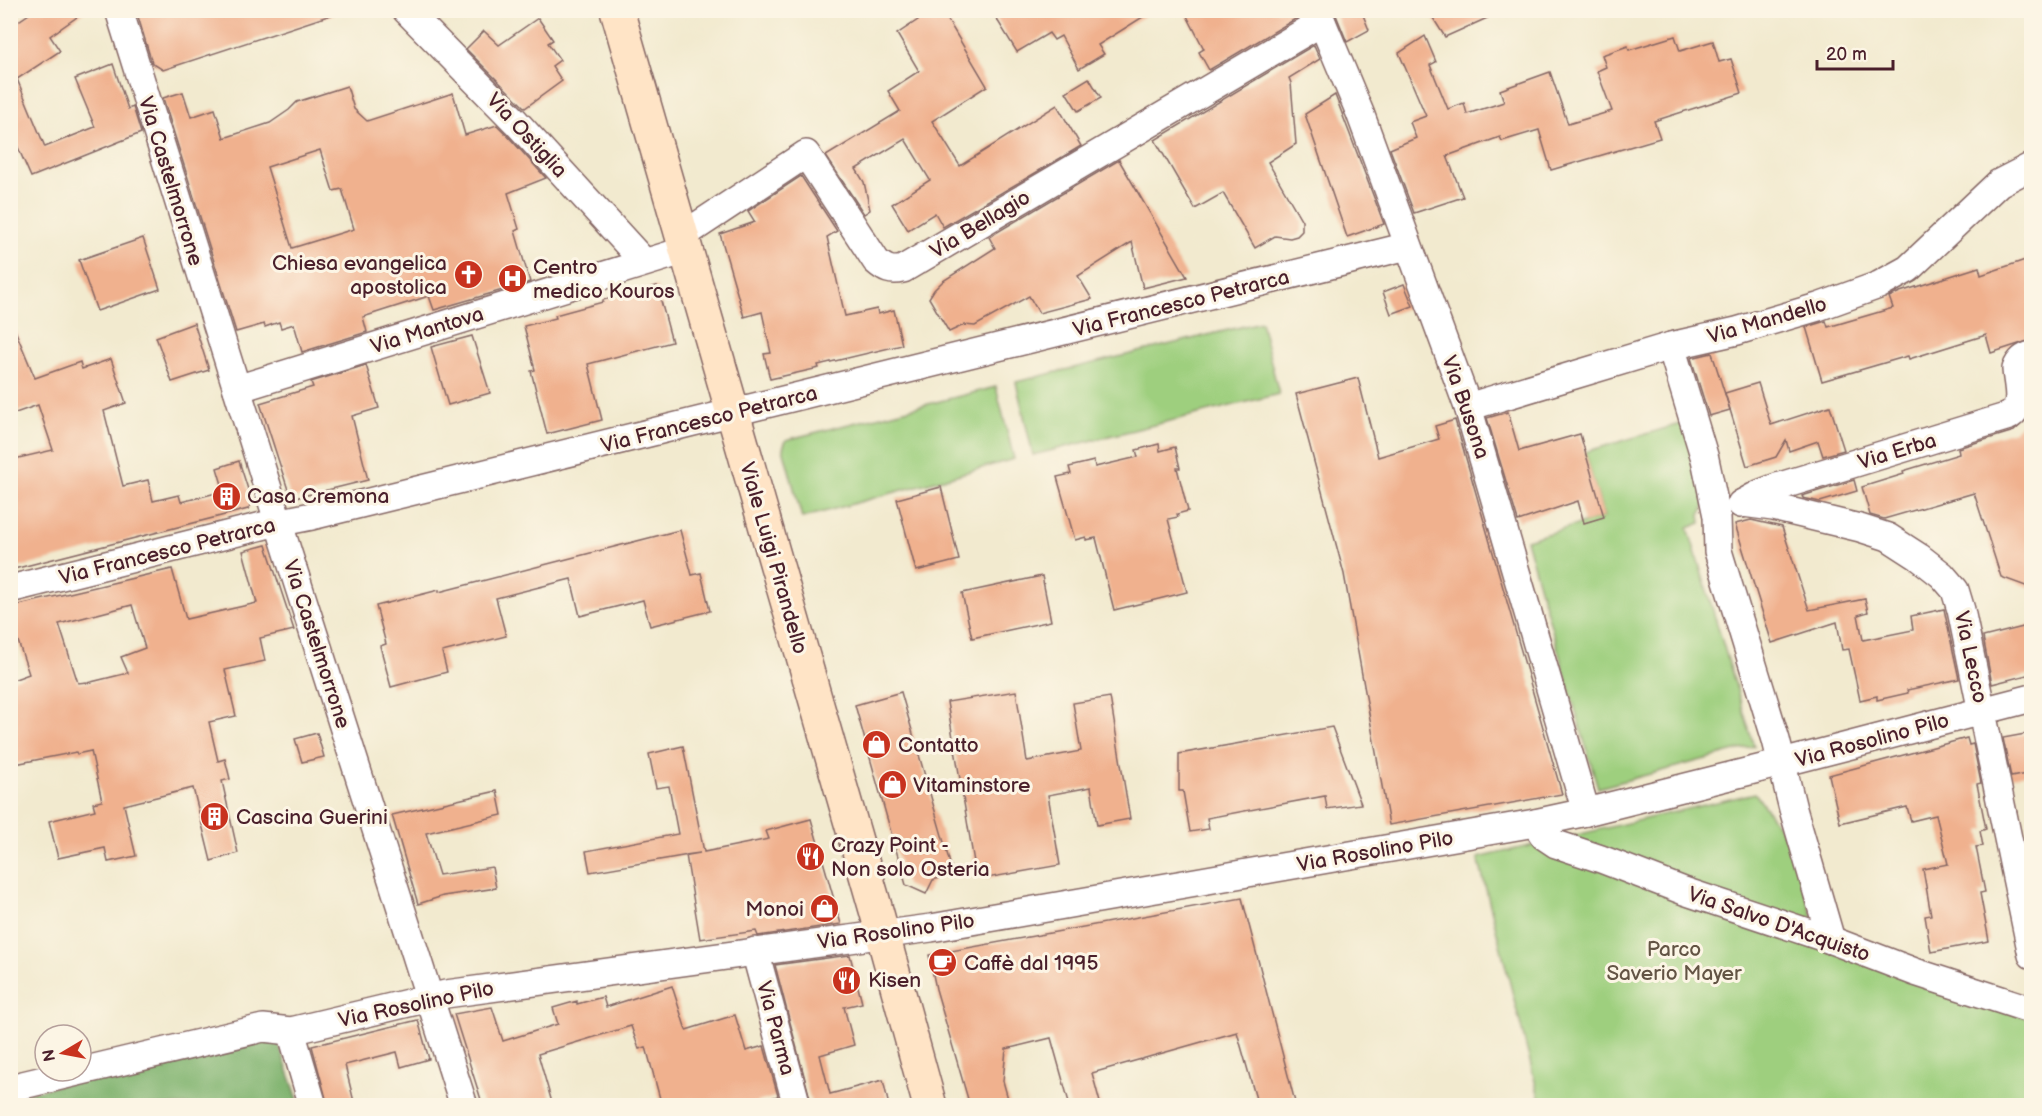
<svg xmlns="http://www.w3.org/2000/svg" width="2042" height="1116" viewBox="0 0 2042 1116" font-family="'Balsamiq Sans',sans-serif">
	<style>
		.green { fill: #9ecf7e; stroke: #747754; stroke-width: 1.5 }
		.forest { fill: #7eb26d; stroke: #64684c; stroke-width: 1.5 }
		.building { fill: #f0b18e; fill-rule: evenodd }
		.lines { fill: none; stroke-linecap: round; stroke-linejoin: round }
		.street-casing { stroke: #856664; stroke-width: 30 }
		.secondary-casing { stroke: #856664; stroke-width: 36 }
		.street { stroke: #fff; stroke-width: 27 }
		.secondary { stroke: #ffe4c6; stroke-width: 33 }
		.labels { text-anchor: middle; stroke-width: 6; stroke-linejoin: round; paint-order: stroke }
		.street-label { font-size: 21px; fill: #4a1f2b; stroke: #fcf5e5 }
		.poi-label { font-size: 21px; fill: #4a1f2b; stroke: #fcf5e5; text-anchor: start }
		.park-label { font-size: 21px; fill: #635444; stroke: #fcf5e5 }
	</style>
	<rect width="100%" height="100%" fill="#fcf5e5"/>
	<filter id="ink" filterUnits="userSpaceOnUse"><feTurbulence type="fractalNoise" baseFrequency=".0167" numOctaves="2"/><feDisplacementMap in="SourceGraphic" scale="12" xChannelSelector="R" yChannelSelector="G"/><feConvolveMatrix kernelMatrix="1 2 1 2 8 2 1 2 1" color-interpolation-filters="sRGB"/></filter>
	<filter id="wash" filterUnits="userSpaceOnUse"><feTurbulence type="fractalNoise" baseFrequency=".008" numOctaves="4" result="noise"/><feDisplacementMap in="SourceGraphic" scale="24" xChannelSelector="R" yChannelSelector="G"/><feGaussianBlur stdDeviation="1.35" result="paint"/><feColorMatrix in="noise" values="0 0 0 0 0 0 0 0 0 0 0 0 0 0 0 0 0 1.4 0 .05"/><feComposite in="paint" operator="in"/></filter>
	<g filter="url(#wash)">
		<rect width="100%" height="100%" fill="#f2eacf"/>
		<g class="green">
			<polygon points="1261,322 1279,394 1033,455 1016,382"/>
			<polygon points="996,387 1014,459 802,518 783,448 786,440"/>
			<polygon points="1690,421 1705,506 1700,515 1701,523 1688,528 1754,746 1598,788 1526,540 1604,517 1585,452"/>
			<polygon points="1755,793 1789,842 1822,947 2031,1019 2031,1105 1541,1105 1478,858"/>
		</g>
		<polygon class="forest" points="262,1036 278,1042 300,1105 11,1106 10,1097"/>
		<g id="blocks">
			<g class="building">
				<polygon points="35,10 87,10 50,36 60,51 17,79 45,147 95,127 75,79 113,64 128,109 133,107 141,133 31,177 10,129 10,27"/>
				<polygon points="136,10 333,10 334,14 163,70 152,63"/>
				<polygon points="933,10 942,10 987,86 932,121 960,166 1057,105 1081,146 943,227 935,213 908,230 892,204 930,180 905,139 856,169 864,182 870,210 864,214 826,156 900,111 888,91 919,71 897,34"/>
				<polygon points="1009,10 1154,10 1098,45 1104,54 1079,69 1061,36 1054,40 1049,33 1017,52 996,18"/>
				<polygon points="1184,10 1302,10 1302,15 1209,70 1199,52 1204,49"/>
				<polygon points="1334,10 1361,10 1369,30 1347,42"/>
				<polygon points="1428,10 1505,10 1445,37"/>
				<polygon points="538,18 553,40 548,43 560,60 552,66 562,81 525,108 466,49 484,31 499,45"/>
				<polygon points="1425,36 1436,62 1430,65 1448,109 1464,103 1467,114 1504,102 1500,90 1550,72 1568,124 1612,111 1597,71 1606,67 1602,55 1628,46 1629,50 1675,36 1680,51 1713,41 1719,62 1731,59 1742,93 1654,121 1660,138 1551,170 1539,130 1502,141 1500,137 1447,156 1463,197 1414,213 1390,149 1416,138 1410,122 1426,116 1399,53"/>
				<polygon points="1314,45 1320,59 1289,78 1291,83 1296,144 1268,162 1302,221 1302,231 1297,236 1290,238 1275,236 1255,248 1223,193 1195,209 1155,140"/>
				<polygon points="1089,78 1101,98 1078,111 1066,92"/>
				<path d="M347,86L354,109L367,121L453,93L465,135L497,125L505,133L546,178L508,193L519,229L515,231L530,282L434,310L429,296L363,317L367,332L302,352L294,324L281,328L279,322L265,327L264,324L236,332L163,98L183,92L191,117L215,109L224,138L270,123L289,110L297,102ZM320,150L333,191L342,189L354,229L292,248L267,167Z"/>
				<polygon points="1335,95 1384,224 1347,237 1305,114"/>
				<polygon points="1119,160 1187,277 1143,288 1132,242 1078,276 1092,299 1039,313 1029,296 975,326 964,325 949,332 929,298 934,290 943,281 995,248 989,237"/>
				<polygon points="801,176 837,231 827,237 845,316 877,309 878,314 894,310 902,345 818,365 819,368 770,379 764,354 771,353 762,312 744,317 720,234 755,222 748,211"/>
				<polygon points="143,238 160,289 97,311 79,260"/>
				<polygon points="2031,258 2031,340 1991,353 1986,335 1909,359 1908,356 1822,381 1806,327 1826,321 1828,327 1893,308 1889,297 1900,292 1979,267 1981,275"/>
				<polygon points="1404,284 1413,306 1391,314 1383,292"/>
				<polygon points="657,286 672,342 588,364 602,420 547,434 531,371 535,370 524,326 556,318 555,315 603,302 603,300"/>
				<polygon points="10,318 35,378 80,362 82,369 111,359 126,403 104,411 123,486 148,480 153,501 179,495 181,502 224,491 217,468 239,461 252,502 248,509 10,570 10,460 53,450 38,405 10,415"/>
				<polygon points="194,323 209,370 172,382 156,337"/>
				<polygon points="472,336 490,393 448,405 431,347"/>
				<polygon points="1712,353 1730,410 1709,416 1691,358"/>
				<polygon points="366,365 379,408 352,416 368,480 291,499 260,403 313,387 311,382"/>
				<polygon points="1358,378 1378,457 1439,439 1435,426 1455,420 1562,794 1389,825 1344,574 1296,394"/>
				<polygon points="1758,383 1771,425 1830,406 1844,450 1823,456 1818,441 1789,451 1786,440 1776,457 1747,466 1725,393"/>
				<polygon points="1508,412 1519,451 1580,434 1604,517 1584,523 1578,501 1518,521 1487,418"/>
				<polygon points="2028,418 2031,418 2031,588 2001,577 1974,493 1884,519 1870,515 1862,487 1904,474 1903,471 1959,454 1958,448 2014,431"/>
				<polygon points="1159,444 1160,451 1175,447 1180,468 1177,468 1188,511 1177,514 1178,517 1168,519 1187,592 1114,610 1096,538 1086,540 1086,537 1075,540 1057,477 1071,474 1069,467 1094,461 1095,467 1138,457 1136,450"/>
				<polygon points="1854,480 1857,491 1820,502 1803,498 1802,496"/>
				<polygon points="941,487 959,560 916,571 897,499"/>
				<polygon points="1751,520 1782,527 1809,610 1865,599 1868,612 1858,615 1863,640 1913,630 1911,616 1944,609 1959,679 1907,690 1908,693 1877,700 1877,696 1860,700 1849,649 1842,650 1837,622 1772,643 1735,524"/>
				<polygon points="680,530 692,575 701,573 710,611 650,626 643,600 580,616 571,579 496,598 506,636 442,652 447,672 391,687 380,646 386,644 376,606 439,590 439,592"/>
				<path d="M266,545L294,630L260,638L265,661L225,670L236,716L209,722L218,761L225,759L230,779L222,781L238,853L211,861L193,788L124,805L136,856L108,862L105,848L58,858L49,821L95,810L93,803L102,801L91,751L77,754L76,752L10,765V681L29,674L10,617V607L172,569L186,619L257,603L243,551ZM132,605L145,648L121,657L128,673L87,683V682L78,683L59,624Z"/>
				<polygon points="1042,576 1051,621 972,638 962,593"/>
				<polygon points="2031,625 2031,674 1992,684 1983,637"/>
				<polygon points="1016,691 1027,761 1081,751 1073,703 1110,697 1130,819 1097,825 1091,787 1048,795 1060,865 987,878 985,865 975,868 947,702"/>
				<polygon points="901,692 953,874 933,880 926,894 906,885 855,705"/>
				<polygon points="1332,727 1361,804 1327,809 1325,796 1207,818 1209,829 1190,832 1183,791 1179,791 1179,754"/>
				<polygon points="317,733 324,757 302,762 295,739"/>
				<polygon points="2031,733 2031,773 2011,777 2003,738"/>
				<polygon points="1967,738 1969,745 1973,744 1981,783 1977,784 1986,829 1980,831 1983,846 1976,847 1985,892 1980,893 1989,941 1931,952 1925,916 1931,915 1923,869 1948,864 1936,815 1911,821 1907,807 1840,823 1829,775"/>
				<polygon points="683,746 704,852 769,839 766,831 811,819 841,924 758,936 756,931 700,939 686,855 700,853 590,872 586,851 678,834 669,786 656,788 649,754"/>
				<polygon points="497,791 502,815 426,833 439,875 492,867 496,888 443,896 418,904 392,815"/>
				<polygon points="1242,898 1296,1106 1258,1106 1237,1032 1092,1073 1101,1106 1070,1106 1051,1038 1006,1049 1003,1081 1010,1106 970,1106 936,989 929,955"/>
				<polygon points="850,955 862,1003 844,1007 854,1045 820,1055 830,1094 883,1080 889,1106 812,1106 775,965"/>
				<polygon points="672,986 686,1030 735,1015 746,1051 764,1046 778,1096 744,1106 662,1106 646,1047 639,1049 631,1026 538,1054 553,1106 483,1106 454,1014 492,1007 503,1041 558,1024 553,1008 577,1001 577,1004 603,997 606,1007"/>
				<polygon points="418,1020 429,1059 401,1067 397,1052 345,1065 355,1106 328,1106 312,1046"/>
			</g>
		</g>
	</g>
	<g filter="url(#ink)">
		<use href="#blocks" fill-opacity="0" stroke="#856664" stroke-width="1.5"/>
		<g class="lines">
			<defs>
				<g id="street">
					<polyline points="119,10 288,553 464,1106"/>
					<polyline points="406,10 516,122 644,262"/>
					<polyline points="1317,10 1360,113 1468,407 1586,812"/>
					<path d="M682,236L806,154L876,261C885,269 891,272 903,269L1322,22"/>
					<polyline points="1671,346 1705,459 1717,516 1718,551 1776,740 1793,809 1831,940"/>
					<polyline points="237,389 686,250"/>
					<polyline points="1468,407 1671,346 1737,331 1818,307 1879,285 1908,269 1999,183 2032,166"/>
					<polyline points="1743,503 1773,507 1860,528 1888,537 1919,557 1942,575 1955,590 1961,610 2032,955"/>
					<path d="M1741,504L1761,493L1777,487L2009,416C2025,406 2017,386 2016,369C2019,361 2023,357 2032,355"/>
					<polyline points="10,589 266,525 312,516 1408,246"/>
					<polyline points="1535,823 1544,836 1556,844 1601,859 1684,891 1831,940 1915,972 2032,1010"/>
					<polyline points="755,951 797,1106"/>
					<polyline points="291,1031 313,1106"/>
					<polyline points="10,1088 263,1028 291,1031 446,994 931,928 1535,823 1586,812 1782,763 2032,698"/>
				</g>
				<polyline id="secondary" points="617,10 876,910 930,1106"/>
			</defs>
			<use href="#street" class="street-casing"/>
			<use href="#secondary" class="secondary-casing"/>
			<use href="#street" class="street"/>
			<use href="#secondary" class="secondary"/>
		</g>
	</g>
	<defs>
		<symbol id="church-disc" viewBox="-11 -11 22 22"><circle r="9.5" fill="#c8321e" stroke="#fcf5e5"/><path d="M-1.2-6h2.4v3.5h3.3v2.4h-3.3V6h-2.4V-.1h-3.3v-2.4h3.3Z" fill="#fff"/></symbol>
		<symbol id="hospital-disc" viewBox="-11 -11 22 22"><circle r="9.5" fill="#c8321e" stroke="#fcf5e5"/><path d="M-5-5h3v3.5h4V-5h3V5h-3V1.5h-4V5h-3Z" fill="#fff"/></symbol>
		<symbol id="building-disc" viewBox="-11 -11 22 22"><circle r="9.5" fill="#c8321e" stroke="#fcf5e5"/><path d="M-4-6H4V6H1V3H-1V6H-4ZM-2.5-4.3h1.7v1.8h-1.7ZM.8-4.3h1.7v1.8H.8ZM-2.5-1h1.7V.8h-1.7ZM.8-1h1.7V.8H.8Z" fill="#fff"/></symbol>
		<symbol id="shop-disc" viewBox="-11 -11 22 22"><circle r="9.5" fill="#c8321e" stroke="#fcf5e5"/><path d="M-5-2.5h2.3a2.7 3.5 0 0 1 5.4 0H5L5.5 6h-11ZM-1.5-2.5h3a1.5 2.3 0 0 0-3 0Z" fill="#fff"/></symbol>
		<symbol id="restaurant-disc" viewBox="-11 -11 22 22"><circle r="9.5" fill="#c8321e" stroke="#fcf5e5"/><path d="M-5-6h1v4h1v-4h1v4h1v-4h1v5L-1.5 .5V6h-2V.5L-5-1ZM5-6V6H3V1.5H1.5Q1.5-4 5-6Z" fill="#fff"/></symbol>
		<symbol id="cafe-disc" viewBox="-11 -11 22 22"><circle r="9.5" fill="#c8321e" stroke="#fcf5e5"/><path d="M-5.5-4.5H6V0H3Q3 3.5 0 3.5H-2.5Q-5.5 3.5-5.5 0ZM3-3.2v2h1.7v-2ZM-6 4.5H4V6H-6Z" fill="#fff"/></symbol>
	</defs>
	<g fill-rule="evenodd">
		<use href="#church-disc" x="452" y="258" width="33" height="33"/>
		<use href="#hospital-disc" x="496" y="262" width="33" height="33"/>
		<use href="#building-disc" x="210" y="480" width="33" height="33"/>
		<use href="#shop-disc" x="860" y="728" width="33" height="33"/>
		<use href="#shop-disc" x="876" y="768" width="33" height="33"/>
		<use href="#building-disc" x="198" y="800" width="33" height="33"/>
		<use href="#restaurant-disc" x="794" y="840" width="33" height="33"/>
		<use href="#shop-disc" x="808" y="892" width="33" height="33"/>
		<use href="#cafe-disc" x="926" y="946" width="33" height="33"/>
		<use href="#restaurant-disc" x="830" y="964" width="33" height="33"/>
	</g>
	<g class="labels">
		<g class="street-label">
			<text transform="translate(527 135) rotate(47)" y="7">Via Ostiglia</text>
			<text transform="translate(171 181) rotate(73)" y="7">Via Castelmorrone</text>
			<text transform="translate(980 224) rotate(-31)" y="7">Via Bellagio</text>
			<text transform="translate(1181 303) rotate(-14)" y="7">Via Francesco Petrarca</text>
			<text transform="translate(1767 320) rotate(-16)" y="7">Via Mandello</text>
			<text transform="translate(427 330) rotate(-17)" y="7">Via Mantova</text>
			<text transform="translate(1466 407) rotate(71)" y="7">Via Busona</text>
			<text transform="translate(709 419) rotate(-14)" y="7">Via Francesco Petrarca</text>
			<text transform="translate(1897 451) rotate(-17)" y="7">Via Erba</text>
			<text transform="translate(167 551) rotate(-14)" y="7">Via Francesco Petrarca</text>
			<text transform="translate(774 558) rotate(74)" y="7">Viale Luigi Pirandello</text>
			<text transform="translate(317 644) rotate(72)" y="7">Via Castelmorrone</text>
			<text transform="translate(1971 657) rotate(78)" y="7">Via Lecco</text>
			<text transform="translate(1872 740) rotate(-15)" y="7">Via Rosolino Pilo</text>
			<text transform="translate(1375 851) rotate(-10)" y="7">Via Rosolino Pilo</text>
			<text transform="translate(1779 924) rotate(19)" y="7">Via Salvo D'Acquisto</text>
			<text transform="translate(896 931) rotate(-8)" y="7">Via Rosolino Pilo</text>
			<text transform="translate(416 1004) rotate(-12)" y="7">Via Rosolino Pilo</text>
			<text transform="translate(776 1028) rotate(75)" y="7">Via Parma</text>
		</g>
		<g class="poi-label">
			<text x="447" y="270" text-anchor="end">Chiesa evangelica<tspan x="447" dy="24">apostolica</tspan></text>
			<text x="533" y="274">Centro<tspan x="533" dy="24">medico Kouros</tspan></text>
			<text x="247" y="503">Casa Cremona</text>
			<text x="898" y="752">Contatto</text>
			<text x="913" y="792">Vitaminstore</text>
			<text x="236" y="824">Cascina Guerini</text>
			<text x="831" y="852">Crazy Point -<tspan x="831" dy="24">Non solo Osteria</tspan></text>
			<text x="804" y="916" text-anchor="end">Monoi</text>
			<text x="964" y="970">Caffè dal 1995</text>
			<text x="868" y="987">Kisen</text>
		</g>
		<g class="park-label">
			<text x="1674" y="956">Parco<tspan x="1674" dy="24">Saverio Mayer</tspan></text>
		</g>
	</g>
	<rect width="2042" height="1116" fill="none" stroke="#fcf5e5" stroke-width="36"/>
	<g transform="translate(63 1053) rotate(260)"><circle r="28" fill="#fcf5e5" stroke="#b59f9b" stroke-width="1.5"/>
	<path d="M0-4.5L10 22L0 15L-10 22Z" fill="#c8321e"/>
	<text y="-9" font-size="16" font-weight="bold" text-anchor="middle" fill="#4a1f2b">N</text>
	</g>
	<path d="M1817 60v9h76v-9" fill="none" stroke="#4a1f2b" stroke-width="3"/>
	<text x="1826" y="60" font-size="18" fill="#4a1f2b" stroke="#fcf5e5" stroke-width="4.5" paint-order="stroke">20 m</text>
</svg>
